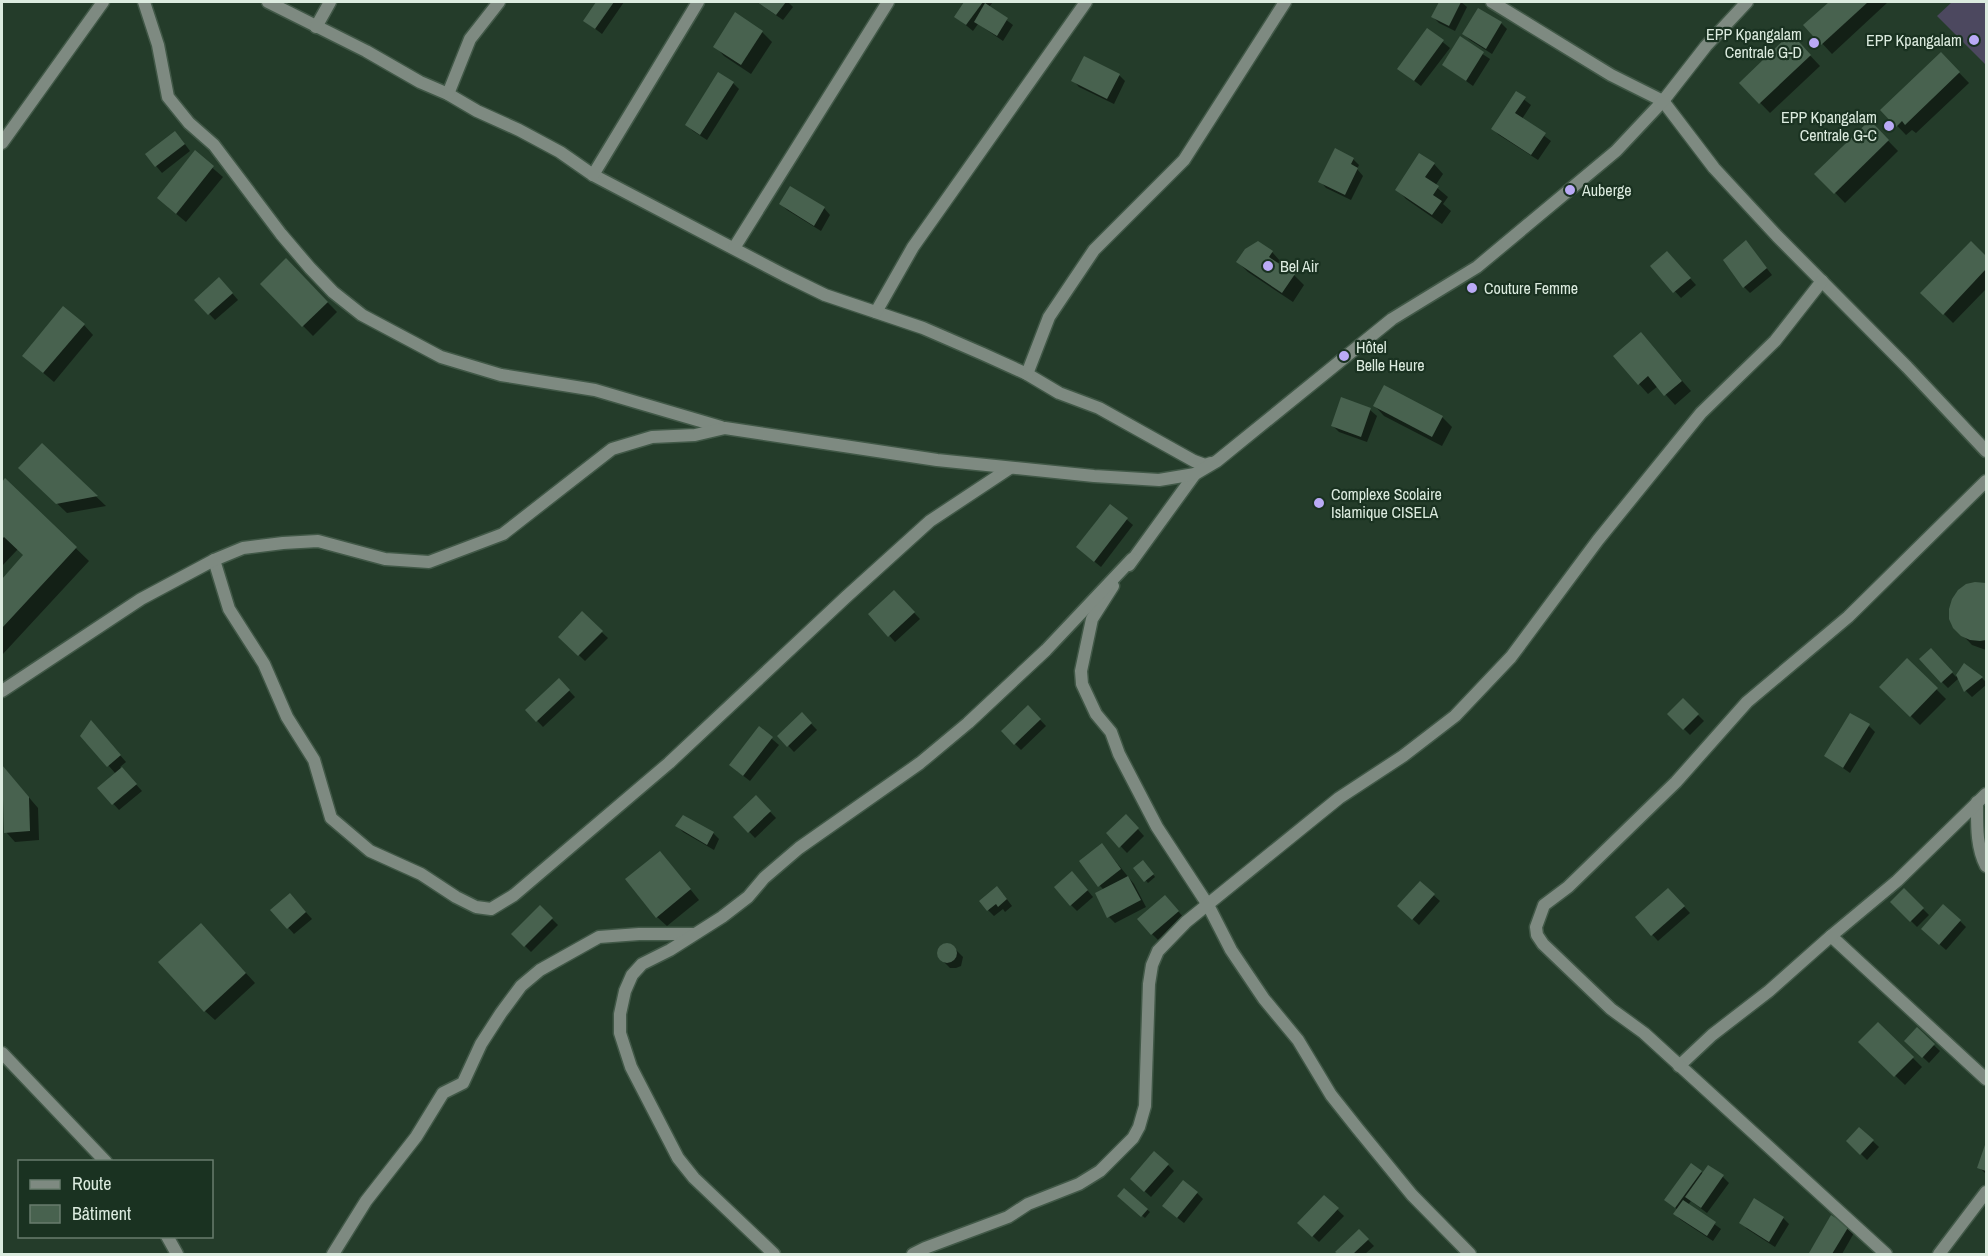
<svg xmlns="http://www.w3.org/2000/svg" width="1988" height="1256" viewBox="0 0 1988 1256" font-family="'Archivo Narrow',sans-serif">
	<style>
		.green { fill: #4c485f }
		.shadow { fill: #0007 }
		.building { fill: #48624f }
		.lines { fill: none; stroke-linecap: round; stroke-linejoin: round }
		.street-casing { stroke: #415847; stroke-width: 15 }
		.street { stroke: #7e8a81; stroke-width: 12 }
		.poi-dot { fill: #baaaf6; stroke: #1a3221; stroke-width: 2 }
		.labels { text-anchor: middle; stroke-width: 4.5; stroke-linejoin: round; paint-order: stroke }
		.poi-label { font-size: 16px; fill: #dcebdf; stroke: #1a3221; text-anchor: start }
	</style>
	<rect width="100%" height="100%" fill="#243c2a"/>
	<polygon class="green" points="1952,2 1986,2 1986,65 1937,16"/>
	<g class="shadow">
		<polygon points="598,2 624,2 602,34 585,21"/>
		<polygon points="757,2 788,2 793,7 783,20"/>
		<polygon points="966,2 993,2 989,7 1013,25 1003,41 978,24 973,31 956,17"/>
		<polygon points="1441,2 1461,2 1467,7 1455,31 1439,23 1433,17"/>
		<polygon points="1831,2 1888,2 1832,54 1805,25"/>
		<polygon points="735,15 762,32 772,42 751,74 724,56 715,46"/>
		<polygon points="1501,23 1507,29 1492,54 1470,40 1464,34"/>
		<polygon points="1428,30 1450,48 1421,86 1399,69"/>
		<polygon points="1791,35 1820,66 1770,113 1741,83"/>
		<polygon points="1460,39 1490,59 1473,86 1444,65"/>
		<polygon points="1941,54 1969,83 1916,133 1912,130 1906,135 1882,110"/>
		<polygon points="1119,75 1125,81 1114,104 1079,87 1073,80"/>
		<polygon points="733,83 739,89 707,140 693,131 687,125"/>
		<polygon points="1516,93 1531,105 1522,119 1551,141 1538,160 1499,135 1493,129"/>
		<polygon points="1870,122 1898,151 1845,203 1817,174"/>
		<polygon points="181,139 190,151 162,173 147,155"/>
		<polygon points="195,153 223,177 186,222 168,207"/>
		<polygon points="1353,159 1359,165 1357,169 1363,176 1351,200 1326,188 1320,181"/>
		<polygon points="1434,164 1443,174 1435,186 1448,197 1443,204 1451,211 1442,224 1406,199 1397,189"/>
		<polygon points="781,204 824,208 830,215 821,231 787,210"/>
		<polygon points="1746,242 1772,275 1750,293 1744,287"/>
		<polygon points="1971,243 1986,258 1986,289 1953,323 1923,293"/>
		<polygon points="1272,252 1281,262 1279,265 1294,275 1304,285 1293,302 1248,272 1238,262"/>
		<polygon points="1673,259 1696,285 1681,298 1652,266"/>
		<polygon points="286,260 337,312 313,336 262,284"/>
		<polygon points="225,285 238,300 215,320 196,300"/>
		<polygon points="84,325 93,335 54,382 34,365"/>
		<polygon points="1641,334 1691,391 1675,405 1658,386 1648,394 1639,384"/>
		<polygon points="1375,406 1442,417 1452,427 1442,446 1384,416"/>
		<polygon points="1370,410 1377,416 1367,442 1339,432 1333,426"/>
		<polygon points="42,445 106,506 67,513 20,468"/>
		<polygon points="5,480 89,561 2,655 2,581 25,556 18,549 2,566 2,484"/>
		<polygon points="1111,506 1133,525 1101,567 1084,553"/>
		<polygon points="1975,584 1986,586 1986,650 1972,645 1955,627"/>
		<polygon points="900,598 920,619 895,642 870,614"/>
		<polygon points="582,614 608,638 585,661 560,637"/>
		<polygon points="1937,656 1956,677 1965,665 1982,678 1986,682 1986,685 1972,697 1966,691 1959,678 1948,688 1942,682"/>
		<polygon points="1907,660 1946,699 1920,725 1881,687"/>
		<polygon points="559,680 575,697 543,727 527,710"/>
		<polygon points="1683,700 1704,721 1690,735 1669,714"/>
		<polygon points="1028,707 1046,726 1021,750 1003,732"/>
		<polygon points="802,714 817,730 794,752 779,736"/>
		<polygon points="1869,726 1875,732 1850,773 1826,756"/>
		<polygon points="759,728 779,745 750,781 737,771"/>
		<polygon points="97,729 126,762 120,767 142,791 119,810 99,788 116,774 82,736"/>
		<polygon points="2,766 38,808 39,840 15,842 6,832 4,801 2,798"/>
		<polygon points="756,797 776,818 755,838 735,817"/>
		<polygon points="1126,816 1144,836 1127,853 1108,833"/>
		<polygon points="677,826 713,833 719,839 714,850 683,832"/>
		<polygon points="1108,852 1134,884 1146,907 1115,923 1109,917 1104,890 1100,886"/>
		<polygon points="669,863 699,900 667,926 657,917"/>
		<polygon points="1145,864 1155,877 1148,883 1135,868"/>
		<polygon points="1078,879 1093,897 1077,911 1071,905"/>
		<polygon points="1420,883 1440,901 1419,925 1405,912"/>
		<polygon points="1904,890 1929,915 1917,927 1892,902"/>
		<polygon points="1003,894 1012,906 1005,912 1003,909 994,916 988,910"/>
		<polygon points="1674,896 1690,913 1658,941 1637,918"/>
		<polygon points="296,901 312,919 294,934 272,910"/>
		<polygon points="1171,903 1184,918 1158,940 1152,934"/>
		<polygon points="540,907 558,925 531,952 513,934"/>
		<polygon points="1960,921 1966,927 1946,950 1929,935"/>
		<polygon points="210,934 255,983 215,1020 205,1011"/>
		<polygon points="945,944 950,944 963,957 961,966 956,968 950,968 939,957 940,947"/>
		<polygon points="1878,1024 1922,1067 1905,1085 1860,1042"/>
		<polygon points="1917,1029 1940,1051 1929,1063 1906,1041"/>
		<polygon points="1860,1129 1879,1147 1867,1160 1848,1141"/>
		<polygon points="1986,1145 1986,1174 1979,1167"/>
		<polygon points="1168,1165 1174,1171 1151,1197 1138,1185"/>
		<polygon points="1701,1172 1703,1174 1723,1177 1729,1183 1707,1213 1691,1201 1688,1205 1721,1229 1713,1241 1681,1220 1675,1214 1678,1210 1666,1200"/>
		<polygon points="1124,1190 1150,1212 1145,1218 1119,1196"/>
		<polygon points="1197,1193 1203,1199 1184,1223 1170,1212"/>
		<polygon points="1324,1197 1344,1216 1319,1242 1299,1223"/>
		<polygon points="1783,1218 1789,1224 1775,1247 1747,1229 1741,1222"/>
		<polygon points="1848,1227 1854,1233 1842,1254 1813,1254 1811,1252"/>
		<polygon points="1359,1231 1374,1246 1365,1254 1340,1254 1337,1252"/>
	</g>
	<g class="building">
		<polygon points="596,2 614,2 595,29 583,21"/>
		<polygon points="757,2 786,2 776,15"/>
		<polygon points="964,2 983,2 966,25 954,17"/>
		<polygon points="1439,2 1461,2 1449,26 1431,17"/>
		<polygon points="1829,2 1868,2 1821,45 1803,25"/>
		<polygon points="985,3 1008,18 997,36 974,22"/>
		<polygon points="1478,8 1502,22 1486,49 1462,34"/>
		<polygon points="735,12 763,31 741,65 713,47"/>
		<polygon points="1427,28 1444,40 1414,81 1397,69"/>
		<polygon points="1791,33 1811,55 1759,104 1739,83"/>
		<polygon points="1460,36 1484,52 1466,81 1442,65"/>
		<polygon points="1941,52 1960,72 1905,125 1902,121 1896,127 1880,110"/>
		<polygon points="1084,56 1120,74 1107,99 1071,81"/>
		<polygon points="718,72 734,82 700,135 685,125"/>
		<polygon points="1516,91 1526,97 1515,113 1546,133 1531,155 1491,129"/>
		<polygon points="1870,120 1889,140 1834,194 1814,174"/>
		<polygon points="175,131 185,144 155,167 145,154"/>
		<polygon points="1335,148 1354,158 1351,164 1358,168 1345,195 1318,182"/>
		<polygon points="195,150 214,166 176,214 157,198"/>
		<polygon points="1419,153 1435,163 1425,177 1439,186 1433,195 1442,201 1432,215 1395,190"/>
		<polygon points="790,186 825,207 814,226 779,204"/>
		<polygon points="1746,240 1767,268 1743,288 1723,260"/>
		<polygon points="1258,241 1273,251 1269,257 1295,274 1282,293 1236,262 1245,249"/>
		<polygon points="1971,241 1986,256 1986,269 1943,315 1920,293"/>
		<polygon points="1667,251 1691,278 1673,293 1650,266"/>
		<polygon points="286,258 328,302 302,327 260,284"/>
		<polygon points="219,277 233,293 208,315 194,300"/>
		<polygon points="63,306 85,324 43,373 22,356"/>
		<polygon points="1641,332 1682,381 1664,396 1648,376 1638,385 1613,356"/>
		<polygon points="1384,385 1443,416 1432,437 1373,406"/>
		<polygon points="1341,397 1371,408 1361,437 1331,426"/>
		<polygon points="42,443 98,496 56,504 18,468"/>
		<polygon points="5,478 77,547 2,628 2,579 23,555 4,537 2,539 2,482"/>
		<polygon points="1110,504 1128,518 1094,562 1076,547"/>
		<polygon points="1975,582 1986,583 1986,640 1980,641 1970,640 1961,636 1953,628 1949,619 1949,609 1952,599 1958,590 1966,584"/>
		<polygon points="894,590 915,612 888,637 868,614"/>
		<polygon points="582,611 603,631 578,656 558,637"/>
		<polygon points="1931,648 1953,672 1941,683 1919,659"/>
		<polygon points="1907,658 1938,688 1910,717 1879,687"/>
		<polygon points="1964,663 1983,677 1964,692 1956,675"/>
		<polygon points="559,678 570,690 536,722 525,710"/>
		<polygon points="1683,698 1699,714 1683,730 1667,714"/>
		<polygon points="1028,705 1041,719 1014,745 1001,731"/>
		<polygon points="802,712 812,723 787,747 777,736"/>
		<polygon points="1850,713 1870,724 1843,768 1824,756"/>
		<polygon points="91,720 121,755 107,767 80,736"/>
		<polygon points="759,726 773,737 743,776 729,765"/>
		<polygon points="2,765 29,797 30,831 4,833"/>
		<polygon points="122,767 137,784 112,805 97,788"/>
		<polygon points="756,795 771,811 748,833 733,817"/>
		<polygon points="1126,814 1139,828 1119,848 1106,833"/>
		<polygon points="683,815 714,832 707,845 675,826"/>
		<polygon points="1102,843 1121,869 1098,887 1079,861"/>
		<polygon points="660,851 691,889 656,918 625,879"/>
		<polygon points="1143,860 1154,874 1144,882 1133,868"/>
		<polygon points="1072,871 1088,890 1070,906 1054,887"/>
		<polygon points="1128,876 1141,900 1107,918 1095,893"/>
		<polygon points="1420,881 1435,894 1412,920 1397,906"/>
		<polygon points="997,886 1007,899 998,907 996,904 987,911 979,901"/>
		<polygon points="1668,888 1685,906 1651,936 1635,917"/>
		<polygon points="1904,888 1924,908 1910,922 1890,902"/>
		<polygon points="290,893 306,912 287,929 270,910"/>
		<polygon points="1165,895 1179,911 1151,935 1137,919"/>
		<polygon points="1943,904 1961,920 1939,945 1921,929"/>
		<polygon points="540,905 553,918 524,947 511,934"/>
		<polygon points="201,923 246,973 204,1012 158,962"/>
		<circle cx="947" cy="953" r="10"/>
		<polygon points="1878,1022 1914,1057 1894,1077 1858,1042"/>
		<polygon points="1917,1027 1935,1044 1922,1058 1904,1041"/>
		<polygon points="1859,1127 1874,1140 1860,1155 1846,1141"/>
		<polygon points="1986,1142 1986,1171 1977,1168"/>
		<polygon points="1154,1151 1169,1164 1144,1192 1130,1179"/>
		<polygon points="1691,1163 1702,1171 1675,1208 1664,1200"/>
		<polygon points="1708,1165 1724,1175 1701,1208 1685,1197"/>
		<polygon points="1183,1180 1198,1192 1177,1218 1162,1206"/>
		<polygon points="1124,1188 1148,1209 1141,1217 1117,1196"/>
		<polygon points="1324,1195 1339,1208 1312,1237 1297,1223"/>
		<polygon points="1754,1198 1784,1217 1769,1242 1739,1223"/>
		<polygon points="1683,1200 1716,1222 1707,1236 1673,1214"/>
		<polygon points="1831,1215 1849,1226 1832,1254 1812,1254 1809,1253"/>
		<polygon points="1359,1229 1369,1239 1353,1254 1338,1254 1335,1252"/>
	</g>
	<g class="lines">
		<defs>
			<g id="street">
				<polyline points="144,2 158,45 168,97 189,123 214,145 281,234 310,268 333,292 362,315 441,357 501,375 595,390 721,427"/>
				<polyline points="268,2 366,51 420,82 448,94 477,111 519,130 560,152 593,175 784,275 825,295 923,328 983,354 1027,374 1059,393 1099,408 1194,461 1205,465 1211,463"/>
				<polyline points="1492,2 1611,75 1663,101 1714,168 1777,236 1907,367 1986,451"/>
				<polyline points="316,27 330,2"/>
				<polyline points="448,94 470,39 499,2"/>
				<polyline points="2,143 103,2"/>
				<polyline points="593,175 698,2"/>
				<polyline points="734,248 888,2"/>
				<polyline points="876,312 913,247 1086,2"/>
				<polyline points="1027,374 1049,317 1094,250 1184,160 1285,2"/>
				<polyline points="214,560 229,609 264,664 287,717 314,760 331,818 370,851 421,874 456,897 476,907 491,909 514,895 669,763 846,597 930,521 1010,468"/>
				<polyline points="1129,565 1195,474"/>
				<polyline points="1113,586 1092,619 1081,671 1082,684 1096,714 1111,732 1119,754 1157,827 1208,905 1231,950 1264,999 1298,1040 1331,1095 1358,1129 1412,1195 1470,1254"/>
				<polyline points="2,691 141,599 214,560 243,548 283,543 318,541 385,559 429,562 503,534 612,449 652,437 695,435 725,428 937,460 1094,476 1159,480 1195,474 1217,461 1392,319 1477,267 1616,151 1663,101 1706,46 1747,2"/>
				<path d="M1977,802C1977,824 1976,847 1986,866"/>
				<polyline points="1831,936 1986,1079"/>
				<polyline points="2,1053 106,1162"/>
				<polyline points="1679,1066 1712,1035 1769,991 1831,936 1897,881 1986,794"/>
				<polyline points="167,1236 177,1254"/>
				<polyline points="333,1254 366,1201 416,1137 443,1093 463,1083 481,1044 501,1013 521,986 540,970 599,937 639,934 694,934"/>
				<polyline points="774,1254 694,1178 678,1158 631,1067 620,1033 620,1014 625,991 632,975 642,964 670,950 722,917 748,897 764,878 799,848 920,763 968,723 1046,650 1132,559"/>
				<polyline points="913,1254 925,1248 1008,1217 1028,1204 1079,1184 1100,1171 1133,1138 1139,1127 1145,1106 1149,984 1152,965 1158,951 1186,922 1339,798 1403,756 1455,716 1511,657 1598,540 1701,413 1775,341 1822,281"/>
				<polyline points="1886,1254 1644,1033 1611,1009 1543,944 1537,935 1536,927 1544,905 1568,887 1676,782 1747,702 1848,617 1986,481"/>
				<polyline points="1939,1254 1986,1192"/>
			</g>
		</defs>
		<use href="#street" class="street-casing"/>
		<use href="#street" class="street"/>
	</g>
	<g class="poi-dot">
		<circle cx="1974" cy="40" r="6"/>
		<circle cx="1814" cy="43" r="6"/>
		<circle cx="1889" cy="126" r="6"/>
		<circle cx="1570" cy="190" r="6"/>
		<circle cx="1268" cy="266" r="6"/>
		<circle cx="1472" cy="288" r="6"/>
		<circle cx="1344" cy="356" r="6"/>
		<circle cx="1319" cy="503" r="6"/>
	</g>
	<g class="labels">
		<g class="poi-label">
			<text x="1802" y="40" text-anchor="end">EPP Kpangalam<tspan x="1802" dy="18">Centrale G-D</tspan></text>
			<text x="1962" y="46" text-anchor="end">EPP Kpangalam</text>
			<text x="1877" y="123" text-anchor="end">EPP Kpangalam<tspan x="1877" dy="18">Centrale G-C</tspan></text>
			<text x="1582" y="196">Auberge</text>
			<text x="1280" y="272">Bel Air</text>
			<text x="1484" y="294">Couture Femme</text>
			<text x="1356" y="353">Hôtel<tspan x="1356" dy="18">Belle Heure</tspan></text>
			<text x="1331" y="500">Complexe Scolaire<tspan x="1331" dy="18">Islamique CISELA</tspan></text>
		</g>
	</g>
	<rect width="1988" height="1256" fill="none" stroke="#dcebdf" stroke-width="6"/>
	<rect x="18" y="1160" width="195" height="78" fill="#1a3221" stroke="#687c6d" stroke-width="1.5"/>
	<rect x="30" y="1180" width="30" height="9" fill="#7e8a81" stroke="#687c6d" stroke-width="1.5"/>
	<text x="72" y="1190" font-size="18" fill="#dcebdf">Route</text>
	<rect x="30" y="1205" width="30" height="18" fill="#48624f" stroke="#687c6d" stroke-width="1.5"/>
	<text x="72" y="1220" font-size="18" fill="#dcebdf">Bâtiment</text>
</svg>
